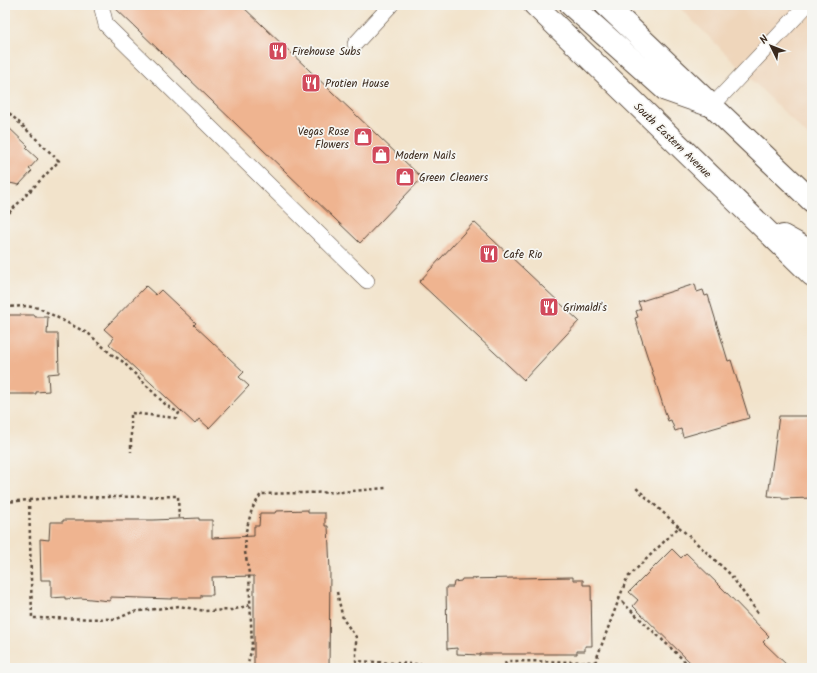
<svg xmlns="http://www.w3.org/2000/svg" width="817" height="673" viewBox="0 0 817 673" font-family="Kalam,sans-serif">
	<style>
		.built { fill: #efd6bb }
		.building { fill: #efb490 }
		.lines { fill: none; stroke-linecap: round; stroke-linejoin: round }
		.service-casing { stroke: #564638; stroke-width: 16 }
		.primary-casing { stroke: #564638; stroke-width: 24 }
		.path { stroke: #564638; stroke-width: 2.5; stroke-dasharray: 3 3; stroke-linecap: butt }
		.service { stroke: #fff; stroke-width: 15 }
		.primary { stroke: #fff; stroke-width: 22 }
		.labels { text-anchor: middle; stroke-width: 3.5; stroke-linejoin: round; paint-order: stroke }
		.poi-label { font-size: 11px; fill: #3b2a1e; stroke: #f6f6f2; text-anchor: start }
		.street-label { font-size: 11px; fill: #3b2a1e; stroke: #f6f6f2 }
	</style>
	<rect width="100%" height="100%" fill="#f6f6f2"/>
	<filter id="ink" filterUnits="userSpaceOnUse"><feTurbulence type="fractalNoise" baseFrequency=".025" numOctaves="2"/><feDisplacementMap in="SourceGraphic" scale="8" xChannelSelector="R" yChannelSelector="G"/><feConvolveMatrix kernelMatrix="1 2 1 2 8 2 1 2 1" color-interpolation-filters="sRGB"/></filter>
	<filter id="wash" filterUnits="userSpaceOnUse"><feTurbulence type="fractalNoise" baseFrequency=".012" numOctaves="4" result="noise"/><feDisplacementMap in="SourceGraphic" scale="16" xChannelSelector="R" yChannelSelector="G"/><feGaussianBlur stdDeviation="0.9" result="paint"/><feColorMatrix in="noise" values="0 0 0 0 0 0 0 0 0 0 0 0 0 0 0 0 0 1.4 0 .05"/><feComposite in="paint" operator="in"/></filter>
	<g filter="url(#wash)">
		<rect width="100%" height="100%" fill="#f2e3cb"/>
		<polygon class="built" points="677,5 812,5 812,140"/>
		<g id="blocks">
			<g class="building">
				<polygon points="112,5 241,5 422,178 360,243"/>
				<polygon points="5,124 28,146 26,148 38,159 29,169 32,171 19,185 5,182"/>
				<polygon points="474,222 579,321 524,380 419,282"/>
				<polygon points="695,284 697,292 703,290 705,296 708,295 728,361 731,360 749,418 683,437 681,429 675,431 671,420 668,421 635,318 638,317 636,311 641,309 638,302"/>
				<polygon points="146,286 156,295 161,290 196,323 194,325 244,372 239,377 249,386 209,428 199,419 195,424 109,344 114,338 104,329"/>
				<polygon points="5,315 35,315 35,317 48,317 47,334 58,334 59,373 48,374 49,391 36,392 36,394 5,394"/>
				<polygon points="779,416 812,416 812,498 782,499 782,497 768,496"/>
				<polygon points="308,510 308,513 325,513 325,526 328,526 330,571 329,668 254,668 254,576 212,577 213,595 201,595 201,598 172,598 172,599 110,597 110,601 81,598 65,599 65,597 51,598 51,580 41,580 40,539 49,540 50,522 63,522 63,520 154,520 199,518 199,520 212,520 212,538 254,536 254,526 259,526 260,513 275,513 276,511"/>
				<polygon points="672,549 681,558 686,553 721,587 769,636 763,642 790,668 696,668 633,606 638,600 629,592"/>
				<polygon points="573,577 573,580 583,580 583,585 591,585 592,646 585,646 585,651 577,651 577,654 480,654 480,655 457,654 457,648 447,649 446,587 453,587 454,582 461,581 462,579"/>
			</g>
		</g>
	</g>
	<g filter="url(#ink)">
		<use href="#blocks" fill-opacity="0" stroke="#564638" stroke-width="1"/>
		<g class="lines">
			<defs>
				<g id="service">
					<polyline points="101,5 106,25 367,281"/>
					<polyline points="355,44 391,5"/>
					<polyline points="712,106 807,5"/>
				</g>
				<g id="primary">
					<polyline points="535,5 812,275"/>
					<polyline points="571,5 666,90 706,104"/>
					<polyline points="606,5 812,201"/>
					<polyline points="783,236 812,252"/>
				</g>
			</defs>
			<use href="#service" class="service-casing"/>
			<use href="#primary" class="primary-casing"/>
			<g class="path">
				<polyline points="5,109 59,161 5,217"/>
				<polyline points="5,307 26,306 39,308 89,334 111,354 122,361 166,405 179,413 176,418 131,413 131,452"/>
				<polyline points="29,500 49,498 178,496 179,519"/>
				<polyline points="5,502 29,500 32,618 117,619 132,612 179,606 205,611 232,610 250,605"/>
				<polyline points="679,527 730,574 758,613"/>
				<polyline points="337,592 343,619 356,637 356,661 489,668"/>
				<polyline points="619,599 627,578 679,527 635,487"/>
				<polyline points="247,668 252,647 249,573 245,552 246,531 252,509 261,494 342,492 386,488"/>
				<polyline points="500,668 508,661 595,662"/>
				<polyline points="593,668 619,599 692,668"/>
			</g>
			<use href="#service" class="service"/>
			<use href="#primary" class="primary"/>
		</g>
	</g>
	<defs>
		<symbol id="restaurant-square" viewBox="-11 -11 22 22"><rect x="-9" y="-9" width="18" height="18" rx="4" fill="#d1495b" stroke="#f6f6f2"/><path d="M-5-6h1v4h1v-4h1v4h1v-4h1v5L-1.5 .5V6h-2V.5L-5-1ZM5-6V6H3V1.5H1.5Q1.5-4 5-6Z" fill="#fff"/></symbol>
		<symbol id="shop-square" viewBox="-11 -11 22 22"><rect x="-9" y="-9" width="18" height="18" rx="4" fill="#d1495b" stroke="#f6f6f2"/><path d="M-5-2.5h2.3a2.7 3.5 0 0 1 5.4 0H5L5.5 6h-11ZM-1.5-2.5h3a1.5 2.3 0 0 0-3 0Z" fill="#fff"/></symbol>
	</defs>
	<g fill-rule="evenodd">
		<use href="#restaurant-square" x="267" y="40" width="22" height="22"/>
		<use href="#restaurant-square" x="300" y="72" width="22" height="22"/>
		<use href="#shop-square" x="352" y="126" width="22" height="22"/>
		<use href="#shop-square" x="370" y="144" width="22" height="22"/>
		<use href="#shop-square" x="394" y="166" width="22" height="22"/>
		<use href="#restaurant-square" x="478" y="243" width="22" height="22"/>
		<use href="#restaurant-square" x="538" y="296" width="22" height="22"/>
	</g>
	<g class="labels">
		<g class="poi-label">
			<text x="292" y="55">Firehouse Subs</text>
			<text x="325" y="87">Protien House</text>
			<text x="349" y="135" text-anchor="end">Vegas Rose<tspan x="349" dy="13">Flowers</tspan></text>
			<text x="395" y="159">Modern Nails</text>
			<text x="419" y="181">Green Cleaners</text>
			<text x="503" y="258">Cafe Rio</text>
			<text x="563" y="311">Grimaldi's</text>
		</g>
		<g class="street-label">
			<text transform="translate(673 140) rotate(44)" y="4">South Eastern Avenue</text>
		</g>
	</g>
	<rect width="817" height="673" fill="none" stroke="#f6f6f2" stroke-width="20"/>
	<g transform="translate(771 46) rotate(313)" stroke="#f6f6f2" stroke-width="3" paint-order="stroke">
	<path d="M0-3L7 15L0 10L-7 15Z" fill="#3b2a1e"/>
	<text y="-6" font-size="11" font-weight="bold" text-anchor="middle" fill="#3b2a1e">N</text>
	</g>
</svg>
